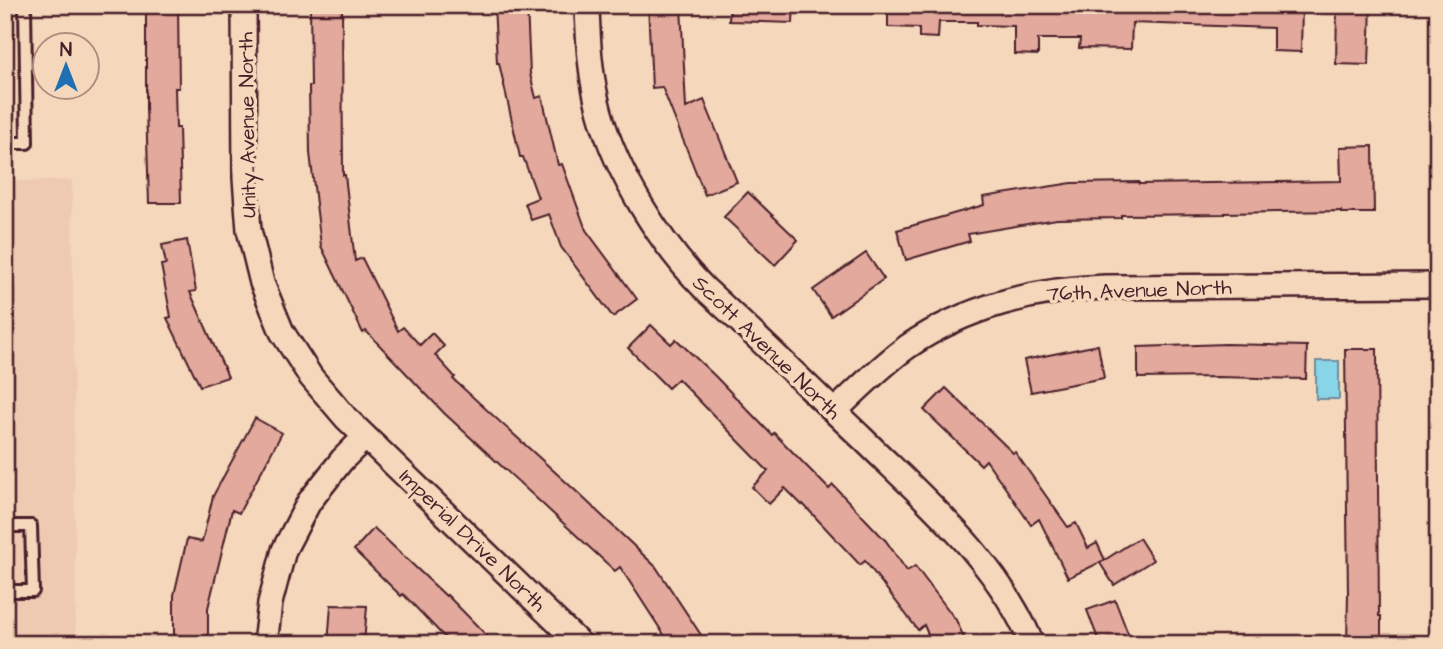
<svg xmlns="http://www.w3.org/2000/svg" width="1443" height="649" viewBox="0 0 1443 649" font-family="'Architects Daughter',sans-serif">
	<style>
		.built { fill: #efcab2 }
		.water { fill: #88d5e7; stroke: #6f8c9c; stroke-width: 2 }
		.building { fill: #e2a99c; stroke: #4a1f2b; stroke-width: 2 }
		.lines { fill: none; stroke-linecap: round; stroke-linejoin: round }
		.service-casing { stroke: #4a1f2b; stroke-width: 16 }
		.minor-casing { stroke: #4a1f2b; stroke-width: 28 }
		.service { stroke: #f5d8bb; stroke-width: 10 }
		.minor { stroke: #f5d8bb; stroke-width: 23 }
		.labels { text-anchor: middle; stroke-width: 7; stroke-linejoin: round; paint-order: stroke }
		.street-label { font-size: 21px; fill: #4a1f2b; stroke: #f5d8bb }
	</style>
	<rect width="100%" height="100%" fill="#f5d8bb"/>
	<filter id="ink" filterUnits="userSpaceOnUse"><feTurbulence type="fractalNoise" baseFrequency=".0143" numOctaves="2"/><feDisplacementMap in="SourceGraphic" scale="14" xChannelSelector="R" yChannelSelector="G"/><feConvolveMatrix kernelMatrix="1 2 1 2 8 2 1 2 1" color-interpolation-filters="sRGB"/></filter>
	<g filter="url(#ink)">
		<polygon class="built" points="72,180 76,644 5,644 5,181"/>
		<rect class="water" x="1316" y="361" width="23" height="38"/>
		<g class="building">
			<polygon points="146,5 178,5 179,88 175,88 176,128 179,128 181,203 149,203 146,108"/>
			<polygon points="310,5 342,5 343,175 345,175 355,261 362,258 398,331 403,327 420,345 432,333 444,346 435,355 455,377 453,379 577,492 656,567 707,644 670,644 620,567 615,571 444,413 366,331 363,333 321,246 310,153 309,86 311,86"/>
			<polygon points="494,5 527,5 530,74 536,98 542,96 558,165 562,164 586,230 637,299 613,317 561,247 549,214 531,220 525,203 538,198 523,157 520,157 499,63 497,63"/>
			<polygon points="648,5 681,5 686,108 704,100 737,182 705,195 662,87 652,88"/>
			<polygon points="730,5 794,5 793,23 729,21"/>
			<polygon points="888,5 1302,5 1301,52 1273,51 1273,28 1132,23 1131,49 1079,48 1080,39 1038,39 1038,55 1014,54 1014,26 977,25 977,22 939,22 938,38 919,37 919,28 888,27"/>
			<polygon points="1337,5 1371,5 1369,65 1336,64"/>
			<polygon points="1373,146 1374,213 1341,213 1341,211 1225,213 1225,214 1121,215 1121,218 1057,219 968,234 970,241 906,260 897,230 984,205 983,197 1072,183 1139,182 1139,184 1341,181 1340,147"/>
			<polygon points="748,192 798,240 775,265 724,217"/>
			<polygon points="187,240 196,291 190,292 228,377 200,386 167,318 171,317 161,265 166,264 162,245"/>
			<polygon points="866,253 884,279 831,316 813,290"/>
			<polygon points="651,325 671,344 676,339 715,376 772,435 774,433 829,489 833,485 886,541 907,571 915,566 956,620 967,644 932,644 924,625 918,630 865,561 860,565 803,504 802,505 785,488 769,504 752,487 768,471 678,379 668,388 628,348"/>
			<polygon points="1226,344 1307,346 1306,379 1217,377 1138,378 1138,347"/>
			<polygon points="1098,345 1104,378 1031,392 1024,360"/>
			<polygon points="1345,349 1377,349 1379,616 1381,616 1381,644 1347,644 1348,594"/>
			<polygon points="946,388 1013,453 1015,452 1068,527 1076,523 1088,548 1097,543 1105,560 1068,578 1039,519 1031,525 986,460 981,465 924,410"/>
			<polygon points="255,418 282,433 239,513 232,510 208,608 208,644 174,644 174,595 187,539 202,542 213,496"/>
			<polygon points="374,528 446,596 447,595 495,644 451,644 403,594 401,596 354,550"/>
			<polygon points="1139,538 1153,560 1114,585 1100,563"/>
			<polygon points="1115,600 1132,644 1100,644 1087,610"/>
			<polygon points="331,605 367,606 364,644 328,644"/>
		</g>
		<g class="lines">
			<defs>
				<g id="service">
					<polyline points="5,143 27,143 25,5"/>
					<polyline points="5,526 31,526 33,591 5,591"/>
				</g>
				<g id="minor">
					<polyline points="244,5 245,178 249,230 262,283 282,332 311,377 346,418 580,644"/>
					<path d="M587,5C588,41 590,78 600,113C616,172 661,245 704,288C758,337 810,389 863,439C926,501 997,560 1032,644"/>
					<path d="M835,411C858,389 881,366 907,347C965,307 1036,289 1105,287L1438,285"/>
					<polyline points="265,644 270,603 284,550 309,502 342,460 365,437"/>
				</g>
			</defs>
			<use href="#service" class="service-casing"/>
			<use href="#minor" class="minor-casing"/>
			<use href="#service" class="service"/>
			<use href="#minor" class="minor"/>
		</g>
	</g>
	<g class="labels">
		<g class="street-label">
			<text transform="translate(247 125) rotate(-91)" y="7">Unity Avenue North</text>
			<text transform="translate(1139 290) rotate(-2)" y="7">76th Avenue North</text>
			<text transform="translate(767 347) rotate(44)" y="7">Scott Avenue North</text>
			<text transform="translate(473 540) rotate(44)" y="7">Imperial Drive North</text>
		</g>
	</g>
	<rect width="1443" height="649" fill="none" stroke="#f5d8bb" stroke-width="28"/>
	<rect x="14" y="14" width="1415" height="621" fill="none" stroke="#4a1f2b" stroke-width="2.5" filter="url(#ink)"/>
	<g transform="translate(66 66)"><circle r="33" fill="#f5d8bb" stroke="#b18e81" stroke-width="2"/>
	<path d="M0-5L12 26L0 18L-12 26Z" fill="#1f6fb2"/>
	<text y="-10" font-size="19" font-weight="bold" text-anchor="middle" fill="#4a1f2b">N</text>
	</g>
</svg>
